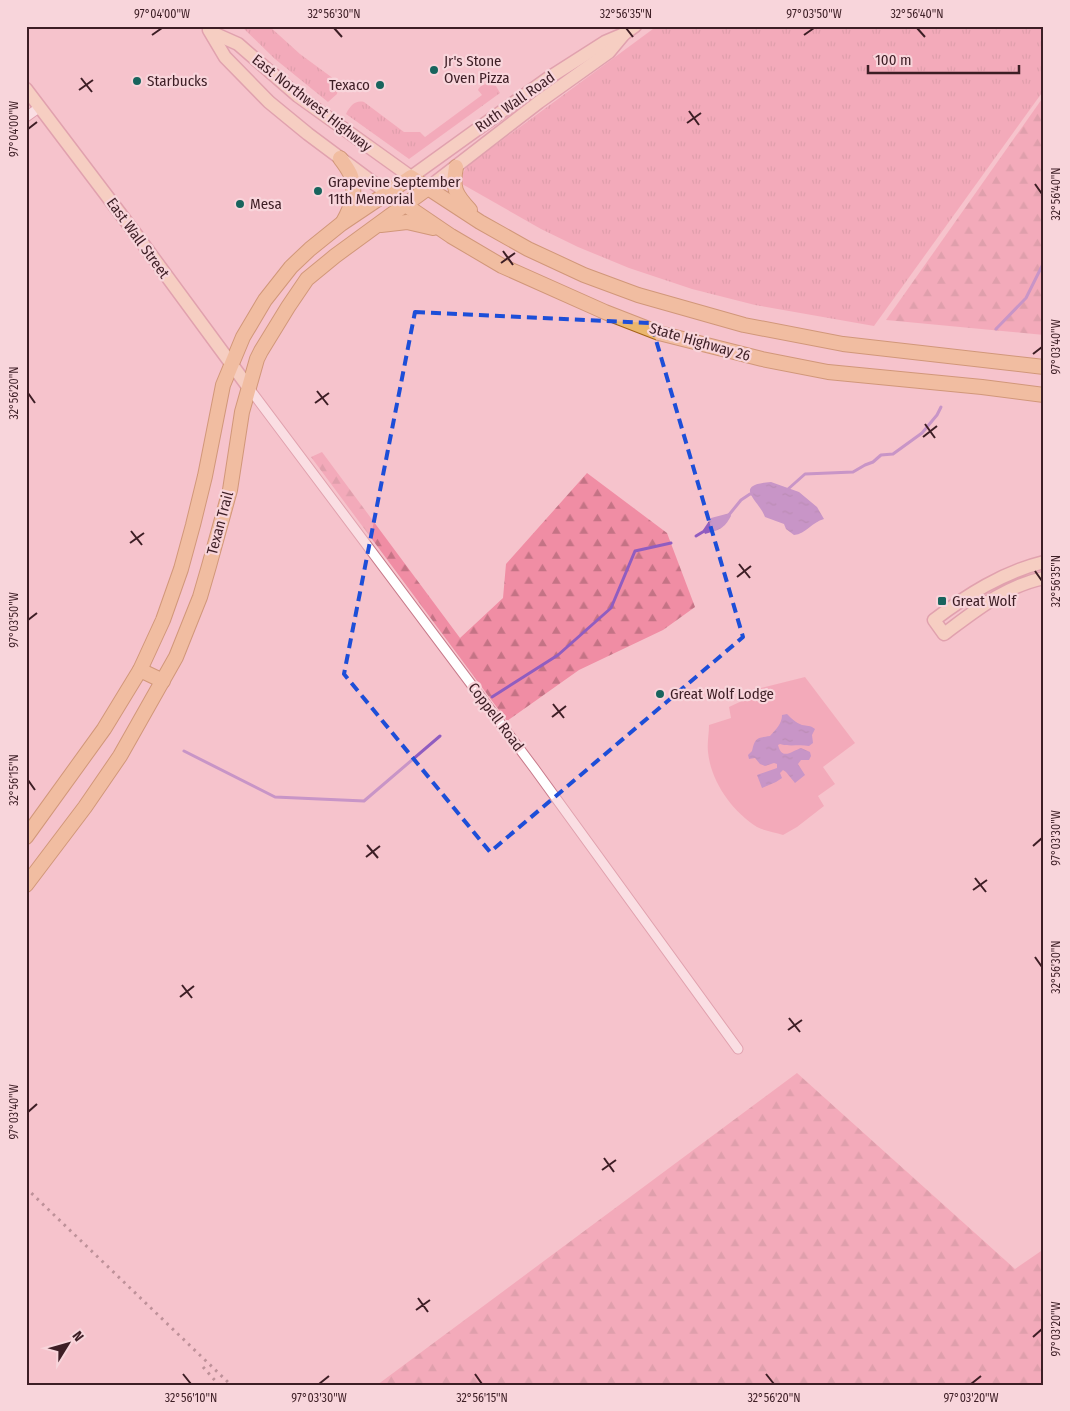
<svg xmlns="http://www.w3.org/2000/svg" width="1070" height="1411" viewBox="0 0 1070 1411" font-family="'Fira Sans Condensed',sans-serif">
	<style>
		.grass { fill: url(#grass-tufts) }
		.forest { fill: url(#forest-firs) }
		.pitch { fill: #f08da4 }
		.water { fill: url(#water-ripples) }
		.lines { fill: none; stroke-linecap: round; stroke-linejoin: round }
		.stream { stroke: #905dc0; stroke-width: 3 }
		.street-casing { stroke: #c7798a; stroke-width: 11 }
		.secondary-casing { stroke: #c7798a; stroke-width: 15 }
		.primary-casing { stroke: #a56216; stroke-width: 16 }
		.street { stroke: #fff; stroke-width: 9 }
		.secondary { stroke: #f5dbb7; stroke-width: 12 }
		.primary { stroke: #ebb76e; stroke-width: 14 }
		.rail { stroke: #7a555c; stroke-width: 3; stroke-dasharray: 2.5 5; stroke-linecap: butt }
		.marked { fill: none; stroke: #1d4ed8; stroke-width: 4; stroke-dasharray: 10 6; stroke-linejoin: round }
		.ticks { fill: none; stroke: #3d1e25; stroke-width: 2 }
		.poi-dot { fill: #18645d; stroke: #f8d5db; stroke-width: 2 }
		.labels { text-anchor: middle; stroke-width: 4.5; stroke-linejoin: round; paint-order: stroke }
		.poi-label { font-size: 15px; fill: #3d1e25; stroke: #f8d5db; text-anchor: start }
		.street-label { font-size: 15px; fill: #3d1e25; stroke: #f8d5db }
		.neatline { fill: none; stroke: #3d1e25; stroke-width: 2 }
		.ticks-label { font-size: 12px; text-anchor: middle; fill: #3d1e25 }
	</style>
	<defs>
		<pattern id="grass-tufts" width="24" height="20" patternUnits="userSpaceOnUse" patternTransform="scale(1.25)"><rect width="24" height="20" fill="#f08da4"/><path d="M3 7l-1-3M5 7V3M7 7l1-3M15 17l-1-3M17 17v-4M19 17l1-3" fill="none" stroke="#c47385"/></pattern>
		<pattern id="forest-firs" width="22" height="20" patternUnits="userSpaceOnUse" patternTransform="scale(1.25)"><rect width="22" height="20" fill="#f08da4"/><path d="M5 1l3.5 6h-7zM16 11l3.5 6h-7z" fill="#c47385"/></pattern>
		<pattern id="water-ripples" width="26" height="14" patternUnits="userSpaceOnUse" patternTransform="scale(1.25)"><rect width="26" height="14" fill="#905dc0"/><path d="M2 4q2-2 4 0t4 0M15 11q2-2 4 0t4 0" fill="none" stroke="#774c9c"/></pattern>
	</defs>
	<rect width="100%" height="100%" fill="#f6c3cc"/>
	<g class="grass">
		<polygon points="241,26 269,26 300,54 334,79 338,86 337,94 328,102 275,59"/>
		<polygon points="657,26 1044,26 1044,90 874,326 755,305 692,289 629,268 578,247 541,229 462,184 463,173 467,166"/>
		<path d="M490,84L496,86L500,93L409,159L346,114C350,106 355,100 364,102L404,132H420L425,137L482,95L478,90C480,85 485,84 490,84Z"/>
	</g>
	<g class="forest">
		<polygon points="1044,96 1044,335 886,320"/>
		<polygon points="322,452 460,638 503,598 506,564 587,473 667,533 695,607 663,630 579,670 507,721 311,457"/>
		<polygon points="797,1073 1015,1269 1044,1249 1044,1385 377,1385"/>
	</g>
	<path class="pitch" d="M805,677L855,743L823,767L835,784L818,796L824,806L797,827L783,835C775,832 764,831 757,827C732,811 711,782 708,752C707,743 709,734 709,725L731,718L729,707L746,699L745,692Z"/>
	<g class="water">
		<path d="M771,482L799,492L817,507L824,519C812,522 806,534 794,535L786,529L784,524L765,517C759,500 731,485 771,482Z"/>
		<path d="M730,513L731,516C724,529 719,530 705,534L703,530L711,518Z"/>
		<path d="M787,714C791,718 796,723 802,725C807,726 810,725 815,729L812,735L813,743L809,746C799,744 790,747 780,744L778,745C782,761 792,751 801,748L810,752L811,756L809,760H801L798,764L805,775L795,783L786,772L783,770L780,773L782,778L776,782L762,788L757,775L777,768V764L774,763L765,766L760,764L755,758L749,759L748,755L752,751C755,737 757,738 770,736C776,729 782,724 782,715Z"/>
	</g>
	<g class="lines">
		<g class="stream">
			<polyline points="996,329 1026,298 1044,262"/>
			<polyline points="787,490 805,474 853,472 865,465 873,462 881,455 893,454 922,433 937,415 941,407"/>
			<polyline points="728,516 741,500 750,494 752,494"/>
			<polyline points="696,536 706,530"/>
			<polyline points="492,697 558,655 611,608 635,551 671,543"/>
			<polyline points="184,751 275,797 364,801 440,736"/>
		</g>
		<defs>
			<g id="street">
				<polyline points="26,117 40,107"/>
				<polyline points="249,388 534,768 738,1049"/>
			</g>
			<g id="secondary">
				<polyline points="209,30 225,57 269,102 308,134 387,193"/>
				<polyline points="211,32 238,44 298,96 411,177 547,79 605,42 624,34"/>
				<polyline points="26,89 138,237 249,388"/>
				<polyline points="428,188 539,102 609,52 624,34 635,26"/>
				<path d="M1044,562C1003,572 967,595 934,620L944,634C975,611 1005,586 1044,578"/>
			</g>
			<g id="primary">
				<path d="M340,158C344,164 349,170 351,176C357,192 351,208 343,222"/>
				<path d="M456,167C452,188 455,194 470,210"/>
				<polyline points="398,200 451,236 502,266 605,312 659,333 762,359 828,372 982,387 1044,395"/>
				<polyline points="381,225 407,222 433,228"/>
				<polyline points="140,670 163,681"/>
				<polyline points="26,837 104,729 140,670 163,620 181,569 193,525 205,476 223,385 243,337 265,300 291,267 310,249 341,224 411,177 480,222 528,249 584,275 638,295 744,325 843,344 1044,367"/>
				<polyline points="26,885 85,807 120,756 176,657 200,597 209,566 230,490 242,412 257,359 261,351 288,307 307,279 335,256 428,188"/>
			</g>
		</defs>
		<use href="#street" class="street-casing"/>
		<use href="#secondary" class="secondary-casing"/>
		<use href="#primary" class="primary-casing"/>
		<use href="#street" class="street"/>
		<use href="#secondary" class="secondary"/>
		<use href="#primary" class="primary"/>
		<g class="rail">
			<polyline points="26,1188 231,1385"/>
			<polyline points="203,1367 219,1385"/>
		</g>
	</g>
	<path d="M0 0H1070V1411H0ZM415,312L651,323L743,637L490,852L344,674Z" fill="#f6c3cc" fill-opacity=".55" fill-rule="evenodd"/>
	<path class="marked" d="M415,312L651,323L743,637L490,852L344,674Z"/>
	<path class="ticks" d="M334,28L342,37M626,28L633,37M917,28L925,37M152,35L162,28M804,35L814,28M81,78L92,92M79,90L93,80M689,111L699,125M687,123L701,113M28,129L37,122M1035,184L1042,194M503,251L513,265M501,263L515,253M1033,354L1042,347M317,391L328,405M28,393L35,403M315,403L329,393M925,424L935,438M923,437L937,426M131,531L142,545M130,543L144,533M739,564L750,578M1035,571L1042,581M737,577L751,566M28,620L37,613M553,704L564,718M552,717L566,706M28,780L35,790M367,845L378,858M1033,846L1042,838M366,857L380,846M975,878L986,892M973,890L987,880M1035,957L1042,967M182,985L192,998M180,997L194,986M789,1018L800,1032M788,1030L802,1020M28,1112L37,1104M604,1158L614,1172M602,1170L616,1160M418,1298L428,1312M416,1310L430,1300M1033,1337L1042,1329M183,1374L191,1384M475,1374L482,1384M766,1374L774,1384M319,1384L329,1376M971,1384L981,1376"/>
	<g class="poi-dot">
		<circle cx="434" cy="70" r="5"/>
		<circle cx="137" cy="81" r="5"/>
		<circle cx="380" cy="85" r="5"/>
		<circle cx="318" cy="191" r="5"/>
		<circle cx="240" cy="204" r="5"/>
		<rect x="937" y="596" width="10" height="10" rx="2.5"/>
		<circle cx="660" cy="694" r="5"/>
	</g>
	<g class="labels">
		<g class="poi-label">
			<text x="444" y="66">Jr's Stone<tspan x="444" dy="17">Oven Pizza</tspan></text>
			<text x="147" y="86">Starbucks</text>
			<text x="370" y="90" text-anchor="end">Texaco</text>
			<text x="328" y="187">Grapevine September<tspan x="328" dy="17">11th Memorial</tspan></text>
			<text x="250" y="209">Mesa</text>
			<text x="952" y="606">Great Wolf</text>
			<text x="670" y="699">Great Wolf Lodge</text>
		</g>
		<g class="street-label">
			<text transform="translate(515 102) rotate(-35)" y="5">Ruth Wall Road</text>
			<text transform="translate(312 103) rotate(38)" y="5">East Northwest Highway</text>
			<text transform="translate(138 238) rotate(54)" y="5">East Wall Street</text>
			<text transform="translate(700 342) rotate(16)" y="5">State Highway 26</text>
			<text transform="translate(220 523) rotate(-75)" y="5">Texan Trail</text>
			<text transform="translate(496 717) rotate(53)" y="5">Coppell Road</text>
		</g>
	</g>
	<rect width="1070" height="1411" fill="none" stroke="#f8d5db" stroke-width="55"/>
	<g transform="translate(68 1344) rotate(53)" stroke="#f8d5db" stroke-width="4" paint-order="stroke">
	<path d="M0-4L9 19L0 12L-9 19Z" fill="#3d1e25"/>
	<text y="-8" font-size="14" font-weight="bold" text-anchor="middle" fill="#3d1e25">N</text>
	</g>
	<path d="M868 65v8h151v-8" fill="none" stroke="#3d1e25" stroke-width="2.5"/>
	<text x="875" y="65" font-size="15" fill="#3d1e25" stroke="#f8d5db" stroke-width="4" paint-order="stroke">100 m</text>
	<rect x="28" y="28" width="1014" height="1356" class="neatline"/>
	<g class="ticks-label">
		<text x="162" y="18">97°04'00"W</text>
		<text x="334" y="18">32°56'30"N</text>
		<text x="626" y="18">32°56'35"N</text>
		<text x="814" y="18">97°03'50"W</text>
		<text x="917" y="18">32°56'40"N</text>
		<text transform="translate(14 129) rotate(-90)" y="4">97°04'00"W</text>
		<text transform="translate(1056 194) rotate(-90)" y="4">32°56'40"N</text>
		<text transform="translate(1056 347) rotate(-90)" y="4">97°03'40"W</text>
		<text transform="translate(14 393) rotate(-90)" y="4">32°56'20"N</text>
		<text transform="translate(1056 581) rotate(-90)" y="4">32°56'35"N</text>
		<text transform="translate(14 620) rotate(-90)" y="4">97°03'50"W</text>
		<text transform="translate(14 780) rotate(-90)" y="4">32°56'15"N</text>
		<text transform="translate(1056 838) rotate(-90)" y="4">97°03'30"W</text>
		<text transform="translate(1056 967) rotate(-90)" y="4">32°56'30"N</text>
		<text transform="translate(14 1112) rotate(-90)" y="4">97°03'40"W</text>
		<text transform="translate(1056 1329) rotate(-90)" y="4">97°03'20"W</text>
		<text x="191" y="1402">32°56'10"N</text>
		<text x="319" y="1402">97°03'30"W</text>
		<text x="482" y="1402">32°56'15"N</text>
		<text x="774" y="1402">32°56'20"N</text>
		<text x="971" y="1402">97°03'20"W</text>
	</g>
</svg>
